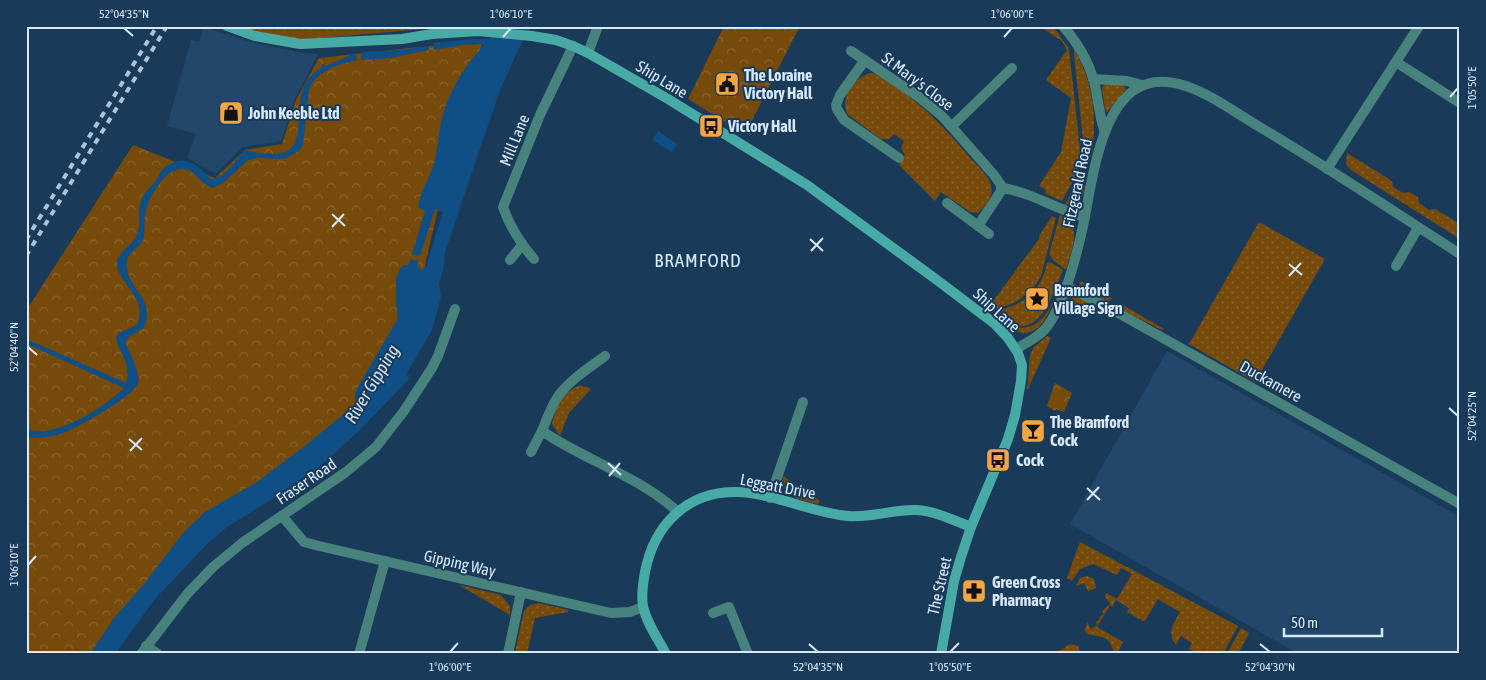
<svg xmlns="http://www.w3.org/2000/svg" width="1486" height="680" viewBox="0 0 1486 680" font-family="'Asap Condensed',sans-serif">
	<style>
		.built { fill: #22476a }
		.grass { fill: url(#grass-dots) }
		.park { fill: url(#park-crowns) }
		.water { fill: #0f4f85 }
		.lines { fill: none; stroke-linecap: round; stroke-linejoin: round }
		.river { stroke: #0f4f85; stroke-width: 24 }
		.street { stroke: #48827d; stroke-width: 10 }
		.secondary { stroke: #48aaa4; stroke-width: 10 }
		.rail { stroke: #adc3d8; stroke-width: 4; stroke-dasharray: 6 6; stroke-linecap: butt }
		.ticks { fill: none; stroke: #d7eafd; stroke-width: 2 }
		.labels { text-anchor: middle; stroke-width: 4; stroke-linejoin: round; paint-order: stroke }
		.poi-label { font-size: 16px; font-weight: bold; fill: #d7eafd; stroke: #1a3a59; text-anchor: start }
		.street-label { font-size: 16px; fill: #d7eafd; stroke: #1a3a59 }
		.water-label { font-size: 18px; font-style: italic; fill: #cee0f4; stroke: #1a3a59 }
		.quarter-label { font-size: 19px; letter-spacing: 1px; fill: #d7eafd; stroke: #1a3a59 }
		.neatline { fill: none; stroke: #d7eafd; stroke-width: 2 }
		.ticks-label { font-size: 12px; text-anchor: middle; fill: #d7eafd }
	</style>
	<defs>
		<pattern id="grass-dots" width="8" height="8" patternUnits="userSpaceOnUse" patternTransform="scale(1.25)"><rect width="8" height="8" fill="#764a0a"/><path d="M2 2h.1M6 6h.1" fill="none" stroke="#89642f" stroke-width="1.8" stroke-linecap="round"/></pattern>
		<pattern id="park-crowns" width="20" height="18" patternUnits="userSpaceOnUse" patternTransform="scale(1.25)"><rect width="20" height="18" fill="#764a0a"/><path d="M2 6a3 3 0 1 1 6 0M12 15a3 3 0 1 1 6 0" fill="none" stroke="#89642f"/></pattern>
	</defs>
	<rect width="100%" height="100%" fill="#1a3a59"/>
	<g class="built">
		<polygon points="204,27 251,42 302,53 318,54 295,99 281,141 242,147 216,174 187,158 196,134 167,126 191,40 199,42"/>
		<polygon points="1167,351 1460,517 1460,654 1299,654 1070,524"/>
	</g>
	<g class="grass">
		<polygon points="1039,26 1053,26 1069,49 1081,158 1078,171 1062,201 1046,194 1045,189 1039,186 1061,152 1071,98 1046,80 1067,50 1062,41"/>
		<path d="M1074,49C1093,83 1097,114 1092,153L1085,158L1074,54Z"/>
		<path d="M870,73C878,73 883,79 890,83C922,103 947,130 971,159C978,166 989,176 991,186C994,197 985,206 978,213L970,212L941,192L935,201L899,165L905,155L901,148L904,141L894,134L889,139H881L847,114C841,96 853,79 870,73Z"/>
		<polygon points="1105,84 1123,85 1126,89 1107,112 1105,110 1102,88"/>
		<polygon points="1347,153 1392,181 1393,187 1403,193 1409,192 1418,197 1419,203 1429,210 1435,209 1460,224 1460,239 1351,170 1346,164"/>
		<path d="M1079,176L1083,180L1082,185L1086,186C1083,197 1077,204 1065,205Z"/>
		<path d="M1060,215C1084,226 1071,251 1066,270L1053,260L1049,254Z"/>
		<path d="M1052,216L1056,218L1041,276C1032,294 1008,311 988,308L1039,239V236Z"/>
		<polygon points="1259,222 1325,259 1255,382 1189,344"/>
		<path d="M1050,262L1063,270C1050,302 1036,348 994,315C999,310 1006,309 1012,306C1033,297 1042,285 1047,263Z"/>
		<path d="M1080,281L1112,298L1108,302C1098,297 1085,293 1079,283Z"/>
		<polygon points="1072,298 1080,298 1099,308 1101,310 1100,315 1068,301"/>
		<path d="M1055,299C1042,329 1031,345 998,322C1029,335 1040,326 1055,299Z"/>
		<polygon points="1121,304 1164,329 1162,330 1120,309"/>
		<polygon points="1047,336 1051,338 1027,391 1030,355 1034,347"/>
		<path d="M580,385L591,389L569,413L560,436L552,424C557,406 562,393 580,385Z"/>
		<path d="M783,476L820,501L818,504C803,500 791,499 782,486Z"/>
		<path d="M1080,542L1238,626L1223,654H1192L1193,651L1189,649L1192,643L1181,636L1176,645C1166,632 1174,623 1180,612L1158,599L1145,621H1143L1127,612L1129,608L1116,600L1112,607L1110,605L1097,627L1123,642L1117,654H1114C1110,635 1103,638 1088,634L1085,630L1087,622L1091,629L1097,625L1096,622L1100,619L1099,617L1104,614L1102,611L1110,604L1105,596L1106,593L1117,599L1132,574L1121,568L1117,575L1093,564L1080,569L1072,581L1067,578Z"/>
		<polygon points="1087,576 1094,579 1096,588 1088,591 1084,583 1076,586 1080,578"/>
		<polygon points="459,585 501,595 510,606 510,615"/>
		<polygon points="539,603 568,610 568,612 535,618 527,654 515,652 524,611 530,605"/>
		<polygon points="1241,628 1249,633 1238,654 1227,654"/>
		<polygon points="1072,644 1078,646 1081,654 1055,654 1059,650 1062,650 1068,645"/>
	</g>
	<g class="park">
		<polygon points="238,26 497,26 447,27 287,41"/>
		<polygon points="724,26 800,26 745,134 688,99"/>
		<polygon points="482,44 456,132 418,295 345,424 198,535 108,654 26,654 26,311 133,145 215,178 245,150 282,144 296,100 319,58 429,46"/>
		<polygon points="1055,383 1072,393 1064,412 1056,409 1055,411 1047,406"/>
	</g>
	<g class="water">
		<path d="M495,26H532L520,46L500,90L445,252L444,266L439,284L441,297L432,330L407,373L409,379L360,430L325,462L282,493L227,527L208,543L155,599L115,654H90L114,618L144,584L183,533L205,512L257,482L306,445L356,404L377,377L390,356L397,341L399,329L396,301V279L400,268L404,265H408L411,259L419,261L417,266L422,270L426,266L443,212L435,209L420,256L412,254L425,211L418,207C420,192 428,181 433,167C438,152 438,134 442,118C449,91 465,65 484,45L475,43L434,50L433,43L471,39H490Z"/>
		<polygon points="429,46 429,50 390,58 361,60 362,52 399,50"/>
		<path d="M355,53L357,60C338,64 316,71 309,90L303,145L299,151L284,159L258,158L248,160L223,183L213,188C199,184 195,168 182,169C165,169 150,195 146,210C143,219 146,231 143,240C138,251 124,252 127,269C131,293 155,297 144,328L130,336L125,342C129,352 141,373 138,383C135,396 75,429 61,434C51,437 37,439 26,437V429C33,430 39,432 46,431C71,427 106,406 124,388L27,344L29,340L126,383C132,361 119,356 116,337L119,333L137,325C149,296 116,283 117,262C118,252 133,245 137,235C141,224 137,211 141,201C144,192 149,189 154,183C158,178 160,171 165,167C186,153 196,164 211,179C226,178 235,160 245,150C326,171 283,110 310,77C313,73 318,70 322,67L323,63L326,66Z"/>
		<polygon points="658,131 677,144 672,152 652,140"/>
	</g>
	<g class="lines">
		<polyline class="river" points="367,395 409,323"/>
		<g class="street">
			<path d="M1063,26C1077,42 1088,60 1094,81C1098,97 1099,114 1104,130"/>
			<polyline points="851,51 919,97 943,117 994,175 1001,185 1001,191 978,226"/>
			<polyline points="588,53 598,26"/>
			<polyline points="865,60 840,95 836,105 837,109 844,120 899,158"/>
			<polyline points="1396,62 1460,103"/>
			<polyline points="1093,79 1127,81 1142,85"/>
			<polyline points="952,126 1012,68"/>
			<polyline points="1327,169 1419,26"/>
			<path d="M1002,188C1031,192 1057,210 1085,217"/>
			<polyline points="947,203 989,234"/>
			<path d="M534,259C520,243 510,227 503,207L540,115L573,46"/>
			<polyline points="510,260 522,245"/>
			<polyline points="1396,266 1418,228"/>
			<polyline points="1066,286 1120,314 1460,504"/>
			<path d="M1016,349C1028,342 1041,336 1049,324C1064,302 1075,261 1081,235C1094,183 1099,57 1186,86C1210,94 1236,113 1258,126C1327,167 1393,211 1460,254"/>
			<path d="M605,356C589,368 571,379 559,395C551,406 547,419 542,431C586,461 639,476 678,512"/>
			<polyline points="531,452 542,431"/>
			<polyline points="770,498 803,402"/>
			<polyline points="282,516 304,542 319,546 611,613 630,612 643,607"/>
			<polyline points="713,613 729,607 748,654"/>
			<polyline points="146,646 158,654"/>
			<polyline points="141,654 188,593 213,567 242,543 346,472 376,447 404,411 432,368 438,356 455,309"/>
			<polyline points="359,654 385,561"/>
			<polyline points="508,654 521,592"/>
		</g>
		<g class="secondary">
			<polyline points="227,26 255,36 300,44 402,39 432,34 478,31 532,36 556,40 573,46 588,53 668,99 807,185 937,280 995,324 1008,338 1018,353 1022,365 1021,381 1015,415 1008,439 971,527 961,557 954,581 941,654"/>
			<path d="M666,654C658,639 646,622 643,606C641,595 643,583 645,572C654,525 687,491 737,492C775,493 811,513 848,516C871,518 894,509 917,510C935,511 953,520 971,527"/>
		</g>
		<g class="rail">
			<polyline points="26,240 157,26"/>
			<polyline points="26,256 167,26"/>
		</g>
	</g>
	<path class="ticks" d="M124,28L133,36M503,37L511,28M1004,37L1012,28M1450,97L1458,88M332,214L345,226M332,227L344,214M810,239L823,251M811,251L823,238M1289,264L1302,275M1289,276L1301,263M28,347L37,355M1449,408L1458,416M129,439L142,450M130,451L142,438M608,463L621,475M609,476L620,463M1087,488L1100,500M1087,500L1099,487M28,565L36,556M809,644L818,652M1260,644L1270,652M450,652L458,643M950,652L959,643"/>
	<defs>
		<symbol id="civic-square" viewBox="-11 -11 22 22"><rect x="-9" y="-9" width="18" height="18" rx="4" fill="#f2a541" stroke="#1a3a59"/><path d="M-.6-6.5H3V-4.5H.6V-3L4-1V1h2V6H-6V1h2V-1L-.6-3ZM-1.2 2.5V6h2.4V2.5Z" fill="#111"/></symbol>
		<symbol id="shop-square" viewBox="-11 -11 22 22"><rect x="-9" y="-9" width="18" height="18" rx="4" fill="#f2a541" stroke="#1a3a59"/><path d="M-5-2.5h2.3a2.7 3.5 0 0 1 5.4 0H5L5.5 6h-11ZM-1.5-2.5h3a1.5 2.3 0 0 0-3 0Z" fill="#111"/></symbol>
		<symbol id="bus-square" viewBox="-11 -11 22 22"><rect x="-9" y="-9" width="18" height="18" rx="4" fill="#f2a541" stroke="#1a3a59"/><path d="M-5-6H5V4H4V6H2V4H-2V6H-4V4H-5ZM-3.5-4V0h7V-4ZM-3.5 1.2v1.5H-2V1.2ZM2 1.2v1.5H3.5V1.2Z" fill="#111"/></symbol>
		<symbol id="sight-square" viewBox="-11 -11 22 22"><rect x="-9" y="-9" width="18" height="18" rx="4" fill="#f2a541" stroke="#1a3a59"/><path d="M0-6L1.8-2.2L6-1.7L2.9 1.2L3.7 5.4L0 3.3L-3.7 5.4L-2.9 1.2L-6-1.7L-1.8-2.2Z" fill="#111"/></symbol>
		<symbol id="bar-square" viewBox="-11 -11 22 22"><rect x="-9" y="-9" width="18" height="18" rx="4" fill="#f2a541" stroke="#1a3a59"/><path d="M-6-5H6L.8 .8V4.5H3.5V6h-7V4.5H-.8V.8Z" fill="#111"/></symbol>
		<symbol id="pharmacy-square" viewBox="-11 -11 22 22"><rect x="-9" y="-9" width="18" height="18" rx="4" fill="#f2a541" stroke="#1a3a59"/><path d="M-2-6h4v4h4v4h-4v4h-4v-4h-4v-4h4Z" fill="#111"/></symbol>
	</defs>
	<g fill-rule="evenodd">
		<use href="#civic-square" x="713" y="70" width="28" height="28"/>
		<use href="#shop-square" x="217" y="99" width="28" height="28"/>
		<use href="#bus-square" x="697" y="112" width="28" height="28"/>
		<use href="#sight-square" x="1023" y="285" width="28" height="28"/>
		<use href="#bar-square" x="1019" y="417" width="28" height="28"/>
		<use href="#bus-square" x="984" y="446" width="28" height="28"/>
		<use href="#pharmacy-square" x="960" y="577" width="28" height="28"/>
	</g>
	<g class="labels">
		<g class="poi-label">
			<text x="744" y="81">The Loraine<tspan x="744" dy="18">Victory Hall</tspan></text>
			<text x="248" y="119">John Keeble Ltd</text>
			<text x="728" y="132">Victory Hall</text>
			<text x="1054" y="296">Bramford<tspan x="1054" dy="18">Village Sign</tspan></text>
			<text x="1050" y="428">The Bramford<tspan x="1050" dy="18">Cock</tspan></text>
			<text x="1016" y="466">Cock</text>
			<text x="992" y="588">Green Cross<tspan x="992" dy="18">Pharmacy</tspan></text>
		</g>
		<g class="street-label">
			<text transform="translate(662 79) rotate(31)" y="6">Ship Lane</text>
			<text transform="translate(918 81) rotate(37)" y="6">St Mary's Close</text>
			<text transform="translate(514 140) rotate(-68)" y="6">Mill Lane</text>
			<text transform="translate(1077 183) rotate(-78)" y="6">Fitzgerald Road</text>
			<text transform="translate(997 310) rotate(42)" y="6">Ship Lane</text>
			<text transform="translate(1271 381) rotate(29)" y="6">Duckamere</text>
			<text transform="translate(306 481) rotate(-34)" y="6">Fraser Road</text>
			<text transform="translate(778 486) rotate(11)" y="6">Leggatt Drive</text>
			<text transform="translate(460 563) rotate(13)" y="6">Gipping Way</text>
			<text transform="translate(939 586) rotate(-77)" y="6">The Street</text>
		</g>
		<g class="water-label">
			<text transform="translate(372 384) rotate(-59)" y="6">River Gipping</text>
		</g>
		<g class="quarter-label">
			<text x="698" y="267">BRAMFORD</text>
		</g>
	</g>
	<rect width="1486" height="680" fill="none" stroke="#1a3a59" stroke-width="55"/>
	<path d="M1284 628v8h98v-8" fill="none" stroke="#d7eafd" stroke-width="2.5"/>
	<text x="1291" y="628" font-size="15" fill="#d7eafd" stroke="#1a3a59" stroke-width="4" paint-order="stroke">50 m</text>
	<rect x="28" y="28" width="1430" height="624" class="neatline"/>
	<g class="ticks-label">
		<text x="124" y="18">52°04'35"N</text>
		<text x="511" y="18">1°06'10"E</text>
		<text x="1012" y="18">1°06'00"E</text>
		<text transform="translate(1472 88) rotate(-90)" y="4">1°05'50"E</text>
		<text transform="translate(14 347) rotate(-90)" y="4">52°04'40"N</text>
		<text transform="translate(1472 416) rotate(-90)" y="4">52°04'25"N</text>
		<text transform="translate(14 565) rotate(-90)" y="4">1°06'10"E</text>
		<text x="450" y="671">1°06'00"E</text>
		<text x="818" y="671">52°04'35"N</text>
		<text x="950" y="671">1°05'50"E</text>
		<text x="1270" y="671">52°04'30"N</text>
	</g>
</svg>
